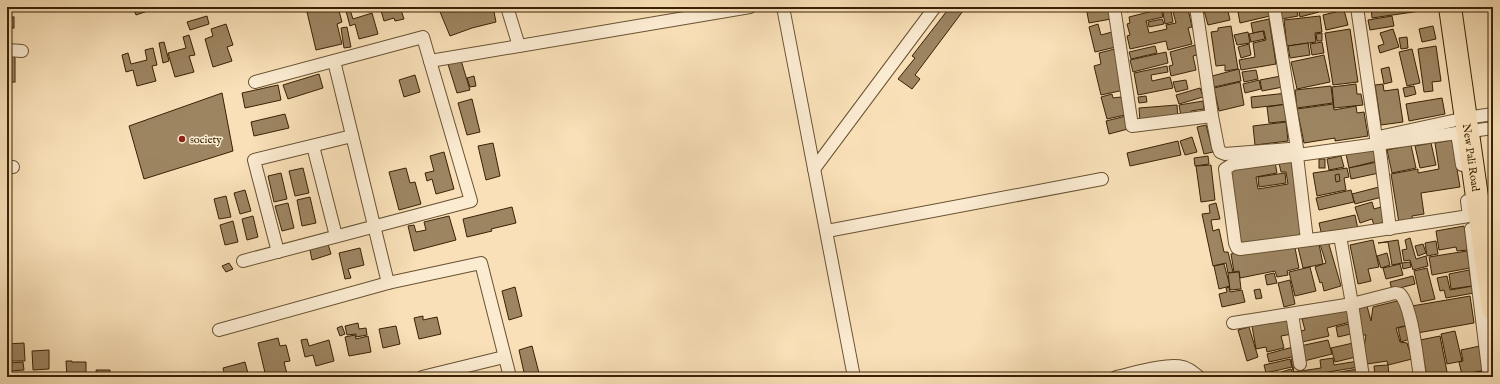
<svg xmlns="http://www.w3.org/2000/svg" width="1500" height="384" viewBox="0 0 1500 384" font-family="'IM FELL English',serif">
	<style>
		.building { fill: #9d8562; stroke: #392205 }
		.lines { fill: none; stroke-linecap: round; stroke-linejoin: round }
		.street-casing { stroke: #695232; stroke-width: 14 }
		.highway-casing { stroke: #392205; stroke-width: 24 }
		.street { stroke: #fbebd1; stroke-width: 12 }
		.highway { stroke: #f9e0b8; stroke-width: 22 }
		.poi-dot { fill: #8f2418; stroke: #fbebd1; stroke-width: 1.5 }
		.labels { text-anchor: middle; stroke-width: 3; stroke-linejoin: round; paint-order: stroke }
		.poi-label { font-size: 11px; fill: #392205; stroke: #fbebd1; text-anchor: start }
		.street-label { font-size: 11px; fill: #392205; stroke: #fbebd1 }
	</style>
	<rect width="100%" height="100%" fill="#f9e0b8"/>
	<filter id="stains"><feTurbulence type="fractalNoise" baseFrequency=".005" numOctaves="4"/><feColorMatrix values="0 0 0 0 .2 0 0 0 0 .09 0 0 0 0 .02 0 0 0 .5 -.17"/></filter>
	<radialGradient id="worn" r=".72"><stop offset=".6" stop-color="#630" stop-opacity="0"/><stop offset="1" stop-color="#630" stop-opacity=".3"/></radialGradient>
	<g class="building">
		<polygon points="133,7 159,7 136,15"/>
		<polygon points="325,7 338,7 342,22 337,24 342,44 316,50 307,12"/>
		<polygon points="380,7 400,7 404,19 395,21 394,18 384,21"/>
		<polygon points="438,7 493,7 496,22 472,28 450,36"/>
		<polygon points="950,7 966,7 915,75 920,79 912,89 898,79 915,58 912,56"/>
		<polygon points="1086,7 1108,7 1111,19 1089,23"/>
		<polygon points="1126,7 1150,7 1127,12"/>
		<polygon points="1162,7 1189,7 1189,8 1171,11 1173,22 1165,24"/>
		<polygon points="1203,7 1227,7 1230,20 1208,25"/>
		<polygon points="1261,7 1268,7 1270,16 1240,23 1238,12"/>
		<polygon points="1279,7 1296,7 1298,16 1282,19"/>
		<polygon points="1298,7 1318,7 1319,12 1300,17"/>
		<polygon points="1371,7 1433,7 1434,9 1372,18"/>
		<polygon points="1161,9 1163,17 1146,21 1149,33 1167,29 1166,25 1176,23 1173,12 1188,9 1192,27 1188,28 1192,44 1168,50 1166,41 1130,49 1127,36 1130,35 1127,24 1130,23 1129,17"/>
		<polygon points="350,10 353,19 372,13 378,34 359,39 355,24 350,26 346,11"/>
		<polygon points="1344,10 1348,25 1326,30 1323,15"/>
		<polygon points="207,16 209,24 190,30 187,22"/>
		<polygon points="1320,16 1322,32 1315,33 1316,42 1287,46 1284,20"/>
		<polygon points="1392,16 1394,26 1370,30 1368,20"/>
		<rect x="7" y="17" width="7" height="11"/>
		<polygon points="1162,19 1164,24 1149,27 1148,22"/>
		<polygon points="1269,19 1276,64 1241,70 1239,60 1255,57 1253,43 1266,40 1264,31 1253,33 1251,23"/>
		<polygon points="226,24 233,45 227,47 232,61 213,67 205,39 213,36 211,29"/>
		<polygon points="1098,24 1101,35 1112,32 1116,47 1095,52 1089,27"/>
		<polygon points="1231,26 1238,69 1225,71 1225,65 1216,66 1211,32 1218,31 1218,28"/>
		<polygon points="1433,26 1436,39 1422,42 1419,29"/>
		<polygon points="347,27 351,47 344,48 341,28"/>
		<polygon points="1350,29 1358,82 1333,85 1325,33"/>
		<polygon points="1393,29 1399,47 1380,53 1378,46 1384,44 1380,33"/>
		<polygon points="1263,31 1265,39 1251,42 1249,34"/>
		<polygon points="1248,32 1250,43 1237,45 1234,35"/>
		<polygon points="1322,33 1322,41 1317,41 1316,34"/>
		<polygon points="189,35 195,55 189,56 194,72 175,77 168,53 186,48 183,37"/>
		<polygon points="1407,37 1408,48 1401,49 1399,38"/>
		<polygon points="164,42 169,61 163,63 159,43"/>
		<polygon points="1322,42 1324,53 1312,55 1310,44"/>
		<polygon points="1308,43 1310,55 1290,58 1288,46"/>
		<polygon points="1249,44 1251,55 1241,58 1238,47"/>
		<polygon points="1195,45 1197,55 1193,56 1196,70 1171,76 1169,66 1173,65 1170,52"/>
		<polygon points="1155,46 1157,53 1131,59 1129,52"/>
		<polygon points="1436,46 1441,81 1432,82 1433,91 1424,92 1418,49"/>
		<polygon points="153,48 157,65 152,66 156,81 137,86 133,70 126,72 122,55 128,53 131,64 147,60 145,50"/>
		<polygon points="1115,49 1124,90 1101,95 1094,66 1101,64 1099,53"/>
		<polygon points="1412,49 1420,83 1407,86 1399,52"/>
		<polygon points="1166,52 1168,63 1133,72 1130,60"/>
		<polygon points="1324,55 1330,82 1297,89 1291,62"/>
		<rect x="7" y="56" width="8" height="26"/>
		<polygon points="460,57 470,90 457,93 447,61"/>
		<polygon points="1167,66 1168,72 1151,75 1152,81 1170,77 1173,88 1138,95 1134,73"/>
		<polygon points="1389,67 1392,82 1384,84 1381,69"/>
		<polygon points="1239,69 1241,81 1214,87 1212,76"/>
		<polygon points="1256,70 1258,79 1244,82 1242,72"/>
		<polygon points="319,74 323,88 288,99 283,85"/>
		<polygon points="415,75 420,92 404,97 399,80"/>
		<polygon points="474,76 476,86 470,87 467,78"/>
		<polygon points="1281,76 1283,87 1262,91 1260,80"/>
		<polygon points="1186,80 1188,89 1176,92 1173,82"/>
		<polygon points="1259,80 1261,89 1245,93 1243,84"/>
		<polygon points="1240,82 1244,105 1219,111 1214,88"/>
		<polygon points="1356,84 1357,94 1361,94 1363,105 1334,108 1332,87"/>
		<polygon points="1383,84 1384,91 1398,89 1403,122 1381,125 1375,85"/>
		<polygon points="278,85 281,100 245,108 242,93"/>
		<polygon points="1331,86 1333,103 1297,108 1295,90"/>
		<polygon points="1414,86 1416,94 1405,97 1403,88"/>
		<polygon points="1200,88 1203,97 1179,104 1176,95"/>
		<polygon points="222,93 233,151 144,179 129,126"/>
		<polygon points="1287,93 1288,104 1252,108 1251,97"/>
		<polygon points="1112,94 1113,98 1121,97 1125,115 1107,119 1101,97"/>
		<polygon points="1146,96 1147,102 1139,103 1138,97"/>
		<polygon points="1442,98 1445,114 1409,121 1406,104"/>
		<polygon points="472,99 480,132 467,135 458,103"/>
		<polygon points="1203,101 1204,109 1191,111 1191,114 1181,116 1179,105"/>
		<polygon points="1287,104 1289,121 1269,123 1267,107"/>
		<polygon points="1333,104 1334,110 1356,106 1357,113 1364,112 1368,136 1335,141 1335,138 1304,143 1297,109"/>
		<polygon points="1177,105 1178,119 1140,122 1139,108"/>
		<polygon points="285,114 289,128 254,136 251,122"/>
		<polygon points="1126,116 1128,129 1109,134 1106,121"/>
		<polygon points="1286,122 1288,141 1255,145 1253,126"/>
		<polygon points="1206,125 1213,152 1204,154 1197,127"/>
		<polygon points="1192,137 1197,152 1185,155 1180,141"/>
		<polygon points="1452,140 1460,187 1421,193 1424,214 1412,216 1413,221 1399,223 1391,174 1418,169 1418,173 1439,169 1435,143"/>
		<polygon points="1178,141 1181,155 1130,166 1127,153"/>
		<polygon points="493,143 500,176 486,180 478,146"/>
		<polygon points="1431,143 1436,165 1420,168 1415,146"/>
		<polygon points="1411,145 1416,168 1392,173 1387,150"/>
		<polygon points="1374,148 1377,161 1349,168 1346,154"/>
		<polygon points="444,152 454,189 436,194 432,179 427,181 425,173 434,171 430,156"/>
		<polygon points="1208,156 1209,164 1195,166 1194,158"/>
		<polygon points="1341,156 1344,167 1329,170 1327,159"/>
		<rect x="1319" y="159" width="6" height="9"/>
		<polygon points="1291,161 1303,237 1240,246 1229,169 1275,162 1277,173 1256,177 1258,189 1288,184 1286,172 1281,172 1279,163"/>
		<polygon points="1377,162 1379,173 1351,179 1349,168"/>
		<polygon points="1211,165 1215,200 1201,202 1196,166"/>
		<polygon points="303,168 309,193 295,196 289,171"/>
		<polygon points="406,168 410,183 415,182 421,204 399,210 389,172"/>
		<polygon points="1347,168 1349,177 1344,178 1346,190 1317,196 1313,173"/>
		<polygon points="281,173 287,199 274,202 268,176"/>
		<polygon points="1285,173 1286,183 1259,187 1258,177"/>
		<polygon points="1339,174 1340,181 1336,182 1335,175"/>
		<polygon points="1379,187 1382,197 1355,204 1352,194"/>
		<polygon points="245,190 251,211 240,214 234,193"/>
		<polygon points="1351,190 1354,202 1319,210 1316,198"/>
		<polygon points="226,196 231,217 219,219 214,199"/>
		<polygon points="310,197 316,223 302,226 297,200"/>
		<polygon points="1372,202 1374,209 1381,207 1385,222 1374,225 1372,219 1360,223 1355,207"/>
		<polygon points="288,203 294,228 282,231 275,206"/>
		<polygon points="1216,203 1220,219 1211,220 1213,231 1219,229 1224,252 1228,252 1233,272 1228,273 1226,263 1213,266 1202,214 1210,213 1209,205"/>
		<polygon points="512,207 516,223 491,229 492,231 467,237 463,219"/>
		<polygon points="1355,215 1358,229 1322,236 1319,223"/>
		<polygon points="253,216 258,237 247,240 242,219"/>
		<polygon points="449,216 456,240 414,251 408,226 414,225 416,232 426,230 424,222"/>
		<polygon points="233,221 238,242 225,245 220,225"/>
		<polygon points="1464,226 1468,250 1457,251 1456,247 1439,250 1436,231"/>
		<polygon points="1410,238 1416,259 1426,256 1428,266 1413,270 1410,260 1404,261 1402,250 1407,249 1405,240"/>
		<polygon points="1318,239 1323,264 1303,268 1297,243"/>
		<polygon points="1373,240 1379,267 1368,269 1371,281 1358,284 1350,245"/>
		<polygon points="1398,240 1402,263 1410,262 1411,267 1403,269 1402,263 1392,265 1388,242 1378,243"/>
		<polygon points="1328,241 1341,286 1324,291 1322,282 1320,283 1315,267 1326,263 1320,244"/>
		<polygon points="1436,241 1438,254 1427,256 1425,243"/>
		<polygon points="1294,243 1299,268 1287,271 1288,275 1277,277 1275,271 1240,278 1239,271 1234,272 1231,254"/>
		<polygon points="328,244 331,254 312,260 310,250"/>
		<polygon points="1423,244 1426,253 1418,256 1415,246"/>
		<polygon points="360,248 364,265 348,269 351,278 345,279 339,253"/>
		<polygon points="1467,251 1470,268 1432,275 1429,257"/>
		<polygon points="1387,253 1390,265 1381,268 1377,256"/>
		<polygon points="229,263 233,269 226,272 222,266"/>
		<polygon points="1224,264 1230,286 1219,289 1214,266"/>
		<polygon points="1400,264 1403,275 1386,279 1383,268"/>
		<polygon points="1310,267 1316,291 1295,296 1289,272"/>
		<polygon points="1427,268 1435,299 1421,302 1414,271"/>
		<polygon points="1469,270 1472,286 1451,289 1449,274"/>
		<polygon points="1239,272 1241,289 1230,290 1228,273"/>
		<polygon points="1274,273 1277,283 1267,285 1265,275"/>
		<polygon points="1413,276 1415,284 1392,290 1390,282"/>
		<polygon points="1447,276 1450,290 1473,286 1474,293 1446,298 1444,290 1440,291 1437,278"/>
		<polygon points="1290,280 1295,304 1284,307 1278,283"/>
		<polygon points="515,287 522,316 509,320 502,291"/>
		<polygon points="1229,287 1230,292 1242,290 1245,302 1222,307 1219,294 1227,292 1226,288"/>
		<polygon points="1260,289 1262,298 1256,299 1254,290"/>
		<polygon points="1470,296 1474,323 1417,333 1412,306"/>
		<polygon points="1401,300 1408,325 1396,328 1400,342 1407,343 1412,359 1388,365 1387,361 1367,364 1364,347 1366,335 1363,335 1357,309 1367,306 1371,321 1373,307"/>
		<polygon points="1347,309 1350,322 1327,328 1329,336 1302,342 1300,331 1305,330 1302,319"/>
		<polygon points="423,316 423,320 437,317 441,334 419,339 414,318"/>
		<polygon points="1288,319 1292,334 1281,336 1284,348 1267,352 1266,347 1256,349 1252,326"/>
		<polygon points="358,323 359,329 366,328 367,335 356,337 356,334 347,335 345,326"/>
		<polygon points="1348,324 1351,334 1338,337 1336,327"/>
		<polygon points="342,326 345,334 340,336 337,328"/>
		<polygon points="396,326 400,344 383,348 379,329"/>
		<polygon points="1406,326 1410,339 1401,342 1398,328"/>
		<polygon points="1249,327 1258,357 1247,361 1238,330"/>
		<polygon points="1455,331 1462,361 1447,364 1441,334"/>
		<polygon points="355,335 356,339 368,336 371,352 349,356 345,337"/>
		<polygon points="1440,336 1448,377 1427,377 1420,340"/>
		<polygon points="278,338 280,346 286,345 290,361 284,362 287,374 275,377 266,377 258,343"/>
		<polygon points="307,339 309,346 329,340 334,361 316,366 313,355 305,357 301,340"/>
		<polygon points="1328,340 1332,354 1304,361 1300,346"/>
		<polygon points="24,343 25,361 7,361 7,344"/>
		<polygon points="1353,343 1356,357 1335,362 1331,348"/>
		<polygon points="532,346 540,377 525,377 519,350"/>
		<polygon points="1480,346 1485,370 1462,375 1459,362 1463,361 1461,350"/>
		<polygon points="1293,347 1296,356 1269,362 1267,354"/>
		<polygon points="49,350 49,369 33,370 32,351"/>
		<polygon points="1296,358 1298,367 1293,368 1294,372 1321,368 1320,360 1333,358 1334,365 1358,361 1359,367 1322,373 1323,376 1315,377 1294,377 1291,359"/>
		<polygon points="1290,359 1292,367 1266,373 1264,365"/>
		<polygon points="66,361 72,361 72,362 86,362 86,377 67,377"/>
		<polygon points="23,362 24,370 10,371 9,363"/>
		<polygon points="245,362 249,377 225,377 223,368"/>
		<polygon points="1388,365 1389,376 1375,377 1374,366"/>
		<polygon points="1291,369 1293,377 1272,377 1272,375"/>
		<polygon points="1357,369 1359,377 1336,377 1335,373"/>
		<polygon points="96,370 110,370 110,377 97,377"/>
		<polygon points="1484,371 1485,377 1464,377 1464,375"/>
		<polygon points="204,372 205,377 184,377"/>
		<polygon points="1334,374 1334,377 1322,377"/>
	</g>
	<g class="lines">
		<defs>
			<g id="street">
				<polyline points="507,7 519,46"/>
				<polyline points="783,7 854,377"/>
				<polyline points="1114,7 1132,126 1212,116"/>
				<polyline points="1196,7 1212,116 1218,147 1220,152 1225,154 1289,149"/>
				<polyline points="1274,7 1297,148"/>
				<polyline points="1357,7 1376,138"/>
				<polyline points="7,50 22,51"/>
				<polyline points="334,61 388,283 481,263 510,377"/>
				<polyline points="255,82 423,37 430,61"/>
				<polyline points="1457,133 1462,165"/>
				<polyline points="1383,136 1466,118 1493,114"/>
				<polyline points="1379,144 1390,229"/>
				<polyline points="313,146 336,236"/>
				<polyline points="1297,156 1307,240"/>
				<polyline points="7,167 13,167"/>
				<polyline points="814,169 935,7"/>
				<polyline points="1467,201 1469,216 1340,236 1240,249 1237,248 1235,243 1225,169 1233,164 1493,128"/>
				<polyline points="1471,229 1489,377"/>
				<polyline points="827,231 1102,179"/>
				<polyline points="278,252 254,160 352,136"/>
				<polyline points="243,261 471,201 430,61 750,7"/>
				<polyline points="1292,314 1300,364"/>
				<polyline points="1233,323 1352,304 1340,236"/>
				<polyline points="219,330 388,283"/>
				<polyline points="422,377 504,357"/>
				<path d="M1116,377C1134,373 1167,363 1183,367C1190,369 1194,373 1199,377"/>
				<path d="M1363,377L1352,304L1395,293L1400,294C1412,306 1417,359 1420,377"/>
			</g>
			<g id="highway">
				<path id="s1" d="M1450,7L1493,309"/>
			</g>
		</defs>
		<use href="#street" class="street-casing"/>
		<use href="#highway" class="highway-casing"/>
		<use href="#street" class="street"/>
		<use href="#highway" class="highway"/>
	</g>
	<circle class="poi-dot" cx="182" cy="139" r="4"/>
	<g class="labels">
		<g class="poi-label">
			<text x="190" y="143">society</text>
		</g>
		<g class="street-label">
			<text dy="4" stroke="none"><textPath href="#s1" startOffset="152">New Pali Road</textPath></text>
		</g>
	</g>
	<rect width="1500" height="384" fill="none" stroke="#f9e0b8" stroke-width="24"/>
	<rect x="8" y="8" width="1484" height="368" fill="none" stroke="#392205" stroke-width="2"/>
	<rect x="12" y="12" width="1476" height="360" fill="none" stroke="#392205"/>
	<rect width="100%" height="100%" filter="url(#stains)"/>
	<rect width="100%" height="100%" fill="url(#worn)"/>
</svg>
